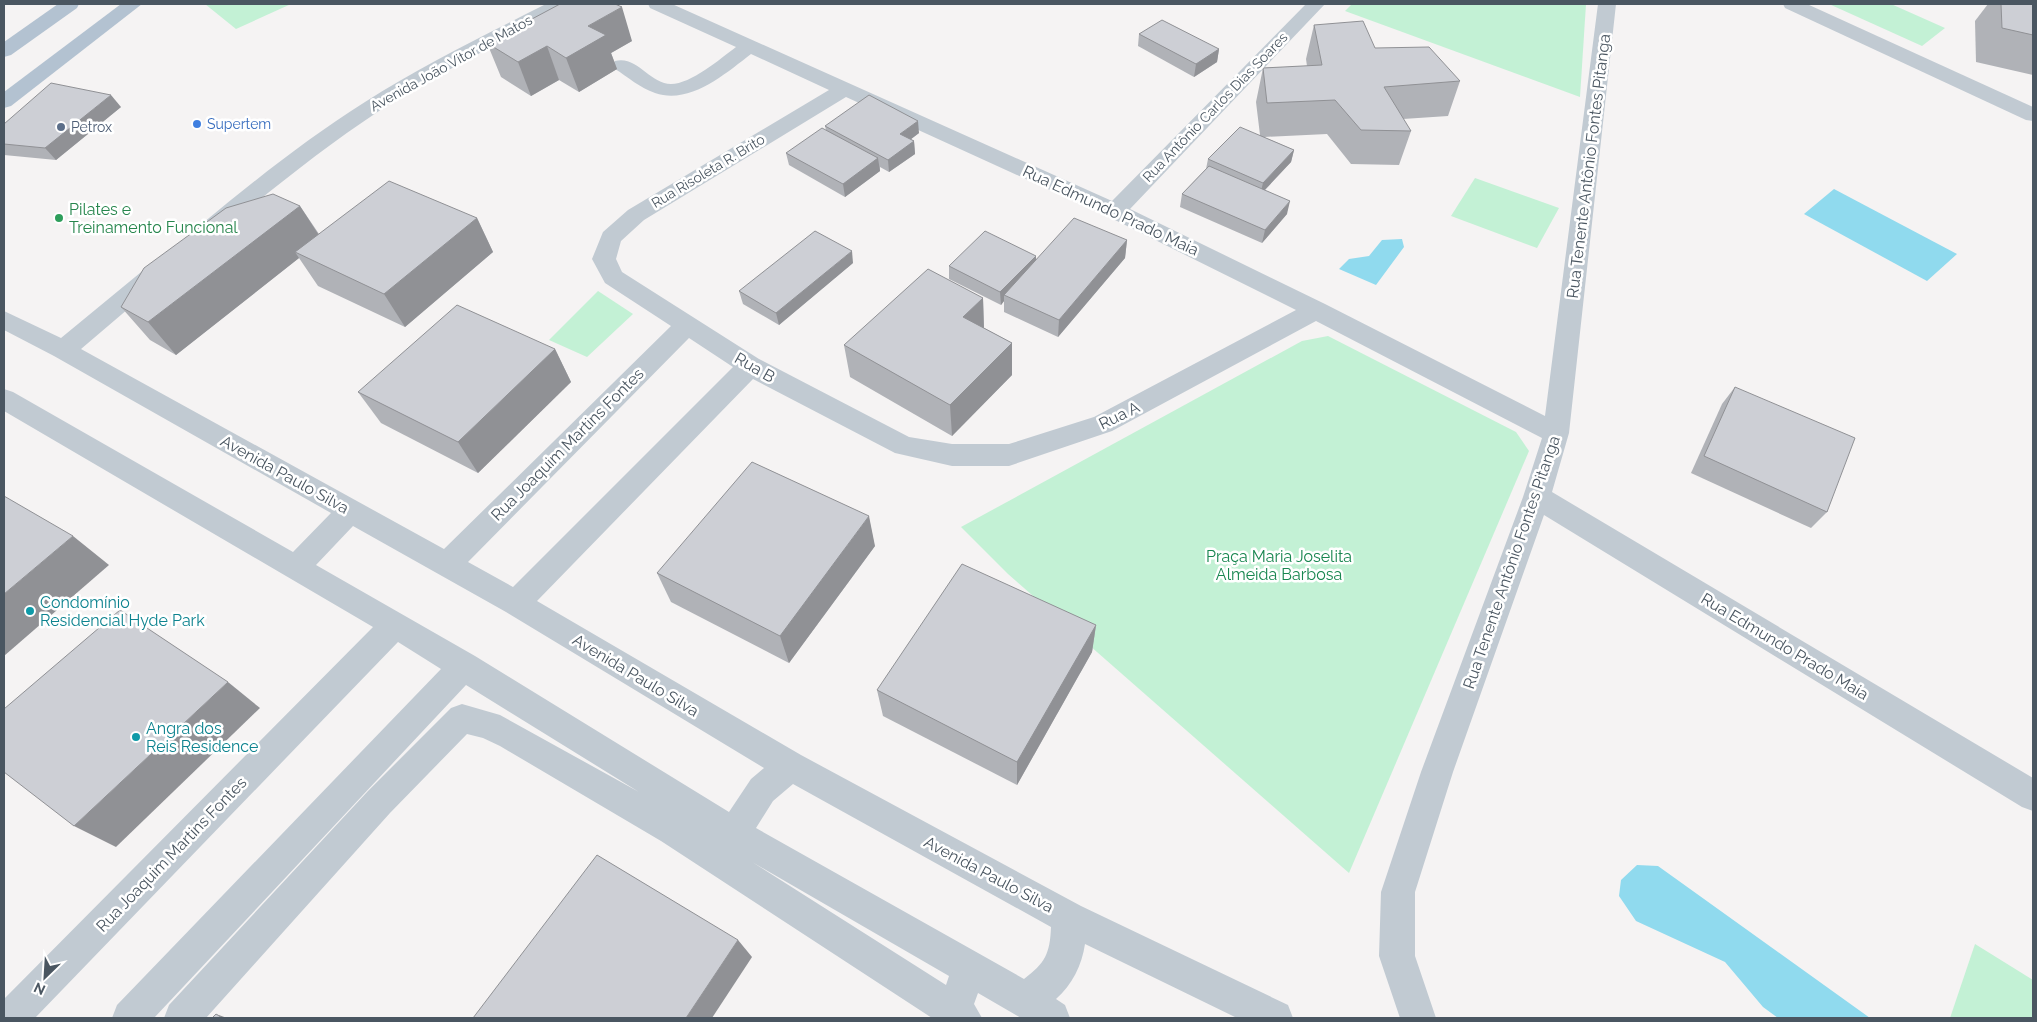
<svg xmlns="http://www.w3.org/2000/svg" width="2037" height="1022" viewBox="0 0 2037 1022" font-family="Raleway,sans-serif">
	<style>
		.green { fill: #c3f1d5 }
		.water { fill: #90daee }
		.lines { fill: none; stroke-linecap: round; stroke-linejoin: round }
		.minor { fill: #c1cad2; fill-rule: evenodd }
		.major { fill: #b3c2d1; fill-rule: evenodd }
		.wall { fill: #b0b2b7 }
		.shaded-wall { fill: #909195 }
		.building { fill: #cdcfd5; stroke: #909195 }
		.shop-dot { fill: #3f7fe0; stroke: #fff; stroke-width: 2 }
		.service-dot { fill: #5c6f8a; stroke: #fff; stroke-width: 2 }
		.leisure-dot { fill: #2e9e5b; stroke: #fff; stroke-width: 2 }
		.culture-dot { fill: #0f9aa8; stroke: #fff; stroke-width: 2 }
		.labels { text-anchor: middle; stroke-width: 5; stroke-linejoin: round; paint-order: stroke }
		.far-street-label { font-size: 14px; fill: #4a5661; stroke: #fff }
		.far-shop-label { font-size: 14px; fill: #366cbe; stroke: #fff; text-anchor: start }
		.far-service-label { font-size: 14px; fill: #4e5e75; stroke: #fff; text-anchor: start }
		.street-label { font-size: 16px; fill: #4a5661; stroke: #fff }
		.leisure-label { font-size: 16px; fill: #27864d; stroke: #fff; text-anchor: start }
		.park-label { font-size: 16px; fill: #17864f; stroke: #fff }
		.culture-label { font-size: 16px; fill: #0d838f; stroke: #fff; text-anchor: start }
	</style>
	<rect width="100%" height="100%" fill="#f5f3f3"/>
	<g class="green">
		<polygon points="205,4 291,4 236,29"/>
		<polygon points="1352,4 1586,4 1580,97 1345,11"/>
		<polygon points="1829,4 1891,4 1945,28 1922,46"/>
		<polygon points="1475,178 1559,208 1537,248 1451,216"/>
		<polygon points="598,291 633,314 587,357 549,340"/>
		<polygon points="1328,336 1516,432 1529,451 1349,873 1008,574 961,527 1302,341"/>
		<polygon points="1975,944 2033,980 2033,1018 1950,1018"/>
	</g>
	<g class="water">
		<polygon points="1834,189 1957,254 1927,281 1804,214"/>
		<polygon points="1402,239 1404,247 1376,285 1339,269 1349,259 1369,256 1382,240"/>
		<polygon points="1637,865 1658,866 1870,1018 1778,1018 1763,1007 1725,962 1636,921 1619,896 1621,880"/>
	</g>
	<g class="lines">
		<g class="minor">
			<path d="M546,4H569L567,8C504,41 439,72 379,111C323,148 271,190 219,233L211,236L203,233L200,228L203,223C255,180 308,138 365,102C423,65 485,35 546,4Z"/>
			<path d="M648,4H672L1112,201L1306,4H1325L1130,209L1325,304L1545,416L1598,4H1616L1569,433L1552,492L2033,778V811L2022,807L1544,515L1453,772L1415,892V956L1436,1018H1400L1379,956L1381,892L1421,772L1523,497L1542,438L1316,321L1112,431L1009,466H952L895,453L753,379L537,601L801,755L1081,906L1288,1005L1293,1018H1237L1085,944C1082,965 1072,985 1056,999L1065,1005L1070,1018H1021L978,993L974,1004L982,1018H932L661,841L500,746L483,738L467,734L390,813L206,1018H164L169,1005L368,791L451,708L462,704L500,715L639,792L466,685L154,1018H112L117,1005L441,669L398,642L35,1018H4V999L373,627L4,411V389L13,392L293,552L331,513L54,356L4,330V311L61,338L146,268L154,266L162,268L166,274L162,280L81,349L444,549L671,326L605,283L592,259L603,232L628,210L829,90L751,54C725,74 690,105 655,93C640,88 628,77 615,69L612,65L615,61C637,55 650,84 671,84C691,84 720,59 736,47L650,8ZM846,97L1107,216L1296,310L1094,417L1009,444H952L909,437L759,359L622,272L616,259L621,241L644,220ZM689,338L733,367L513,587L468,562ZM353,526L506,612L764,768L751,779L729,812L475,656L316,565ZM793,784L1051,927C1050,954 1045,963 1024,979L756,828L773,801ZM752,862L949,976L946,985Z"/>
			<polygon points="1783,4 1807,4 2033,107 2033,121 2026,120 1785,8"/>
		</g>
		<g class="major">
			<polygon points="58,4 79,4 77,8 11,55 4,57 4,42"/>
			<polygon points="121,4 142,4 11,106 4,108 4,92"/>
		</g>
	</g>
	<g class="wall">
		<polygon points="1988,4 2033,4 2033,75 1976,62 1975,21"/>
		<polygon points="1314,25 1460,81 1448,116 1403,119 1411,131 1399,165 1351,164 1327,134 1264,137 1294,150 1291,162 1265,190 1287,214 1262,243 1180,207 1182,194 1206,169 1208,159 1260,135 1256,102 1263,68 1307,66 1306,59"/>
		<polygon points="1139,34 1219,49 1217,62 1194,77 1138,46"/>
		<polygon points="632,41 611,53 617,69 579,92 559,80 531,96 501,77 487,43"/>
		<polygon points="121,107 56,160 4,155 4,124"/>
		<polygon points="825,126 919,133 911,139 914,141 915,154 889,172 880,167 880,171 845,197 789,165 786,153 826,130"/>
		<polygon points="300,206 319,234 477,218 493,252 405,327 318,286 299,258 176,355 150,340 121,307"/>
		<polygon points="1127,240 1125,258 1058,337 1004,312 1004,301 1001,305 949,279 949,266 1036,259"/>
		<polygon points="853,263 779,325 743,304 739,291"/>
		<polygon points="983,298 984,328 1012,343 1012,375 952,436 850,377 844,345"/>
		<polygon points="555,349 571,382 478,473 381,423 358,392"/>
		<polygon points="1735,387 1827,512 1811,528 1691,473 1722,404"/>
		<polygon points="875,546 789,663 671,602 657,573"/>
		<polygon points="1096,625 1092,652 1017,785 883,716 877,690"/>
	</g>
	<g class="shaded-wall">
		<polygon points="622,7 632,41 611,53 617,69 579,92 566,58 588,26"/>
		<polygon points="547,46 559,80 531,96 518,62"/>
		<polygon points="1219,49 1217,62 1194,77 1196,64"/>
		<polygon points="111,95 121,107 56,160 45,148"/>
		<polygon points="918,121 919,133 902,146 900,134"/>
		<polygon points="914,141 915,154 889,172 888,160"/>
		<polygon points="1294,150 1291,162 1260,195 1263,183"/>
		<polygon points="878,158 880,171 845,197 843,184"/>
		<polygon points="1290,201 1287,214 1262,243 1265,230"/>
		<polygon points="300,206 322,240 295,252 299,258 176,355 148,322"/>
		<polygon points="477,218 493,252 405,327 384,294"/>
		<polygon points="1127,240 1125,258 1058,337 1059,320"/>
		<polygon points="852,251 853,263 779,325 776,313"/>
		<polygon points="1036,256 1036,268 1004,295 1004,301 1001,305 1000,292"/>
		<polygon points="983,298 984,331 963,317"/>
		<polygon points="1012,343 1012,375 952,436 950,405"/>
		<polygon points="555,349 571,382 478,473 458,442"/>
		<polygon points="869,516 875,546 789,663 780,636"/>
		<polygon points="73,536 109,565 4,656 4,594"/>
		<polygon points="1096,625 1092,652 1017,785 1017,762"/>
		<polygon points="228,682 260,708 116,847 74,826"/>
		<polygon points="738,940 752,957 712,1018 686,1018"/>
		<polygon points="216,1014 227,1018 222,1018"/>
	</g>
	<g class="building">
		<polygon points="560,4 615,4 622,7 588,26 606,35 566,58 547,46 518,62 487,43"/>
		<polygon points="2001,4 2033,4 2033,35 2002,28"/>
		<polygon points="1162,20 1219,49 1196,64 1139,34"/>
		<polygon points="1363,21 1375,48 1429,47 1460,81 1384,87 1411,131 1361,130 1335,100 1267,103 1263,68 1322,65 1314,25"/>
		<polygon points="51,83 111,95 45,148 4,144 4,124"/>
		<polygon points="869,95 918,121 900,134 914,141 888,160 825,126"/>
		<polygon points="1240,127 1294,150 1263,183 1208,159"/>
		<polygon points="822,128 878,158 843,184 786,153"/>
		<polygon points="1209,166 1290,201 1265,230 1182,194"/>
		<polygon points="389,181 477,218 384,294 295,252"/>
		<polygon points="273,194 300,206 148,322 121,307 144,268 226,208"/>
		<polygon points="1074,218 1127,240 1059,320 1004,295"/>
		<polygon points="815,231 852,251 776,313 739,291"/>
		<polygon points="985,231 1036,256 1000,292 949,266"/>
		<polygon points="928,269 983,298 963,317 1012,343 950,405 844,345"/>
		<polygon points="457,305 555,349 458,442 358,392"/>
		<polygon points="1735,387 1855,438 1827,512 1704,456"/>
		<polygon points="752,462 869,516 780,636 657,573"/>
		<polygon points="4,496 73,536 4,594"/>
		<polygon points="962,564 1096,625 1017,762 877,690"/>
		<polygon points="120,610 228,682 74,826 4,772 4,709"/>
		<polygon points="597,855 738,940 686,1018 473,1018"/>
		<polygon points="216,1014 222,1018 212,1018"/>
	</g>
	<circle class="shop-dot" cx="197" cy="124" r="5"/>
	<circle class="service-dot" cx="61" cy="127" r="5"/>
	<circle class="leisure-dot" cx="59" cy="218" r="5"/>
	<g class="culture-dot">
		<circle cx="30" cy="611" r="5"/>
		<circle cx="136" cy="737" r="5"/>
	</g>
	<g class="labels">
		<g class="far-street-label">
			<text transform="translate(451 63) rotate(-29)" y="5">Avenida João Vitor de Matos</text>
			<text transform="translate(1215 107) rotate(-46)" y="5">Rua Antônio Carlos Dias Soares</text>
			<text transform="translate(708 171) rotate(-31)" y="5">Rua Risoleta R. Brito</text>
		</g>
		<g class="far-shop-label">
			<text x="207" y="129">Supertem</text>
		</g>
		<g class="far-service-label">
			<text x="71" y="132">Petrox</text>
		</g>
		<g class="street-label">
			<text transform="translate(1588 166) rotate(-83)" y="6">Rua Tenente Antônio Fontes Pitanga</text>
			<text transform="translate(1111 210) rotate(25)" y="6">Rua Edmundo Prado Maia</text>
			<text transform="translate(755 367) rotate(30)" y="6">Rua B</text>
			<text transform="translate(1119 415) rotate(-26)" y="6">Rua A</text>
			<text transform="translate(567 444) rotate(-45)" y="6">Rua Joaquim Martins Fontes</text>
			<text transform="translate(285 474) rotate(29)" y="6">Avenida Paulo Silva</text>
			<text transform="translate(1511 562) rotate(-71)" y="6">Rua Tenente Antônio Fontes Pitanga</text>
			<text transform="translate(1785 646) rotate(31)" y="6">Rua Edmundo Prado Maia</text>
			<text transform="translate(636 675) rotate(31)" y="6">Avenida Paulo Silva</text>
			<text transform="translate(171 854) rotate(-46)" y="6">Rua Joaquim Martins Fontes</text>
			<text transform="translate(989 874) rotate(28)" y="6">Avenida Paulo Silva</text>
		</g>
		<g class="leisure-label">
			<text x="69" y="215">Pilates e<tspan x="69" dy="18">Treinamento Funcional</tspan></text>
		</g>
		<g class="park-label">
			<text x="1279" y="562">Praça Maria Joselita<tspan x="1279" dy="18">Almeida Barbosa</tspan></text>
		</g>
		<g class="culture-label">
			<text x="40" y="608">Condomínio<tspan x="40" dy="18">Residencial Hyde Park</tspan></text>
			<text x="146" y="734">Angra dos<tspan x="146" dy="18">Reis Residence</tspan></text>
		</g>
	</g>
	<rect width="2037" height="1022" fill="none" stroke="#4a5661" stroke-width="10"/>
	<g transform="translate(45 977) rotate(205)" stroke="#ffffff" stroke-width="4" paint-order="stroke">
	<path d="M0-4L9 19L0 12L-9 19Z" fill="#4a5661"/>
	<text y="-8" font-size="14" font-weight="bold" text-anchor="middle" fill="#4a5661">N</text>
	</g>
</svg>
